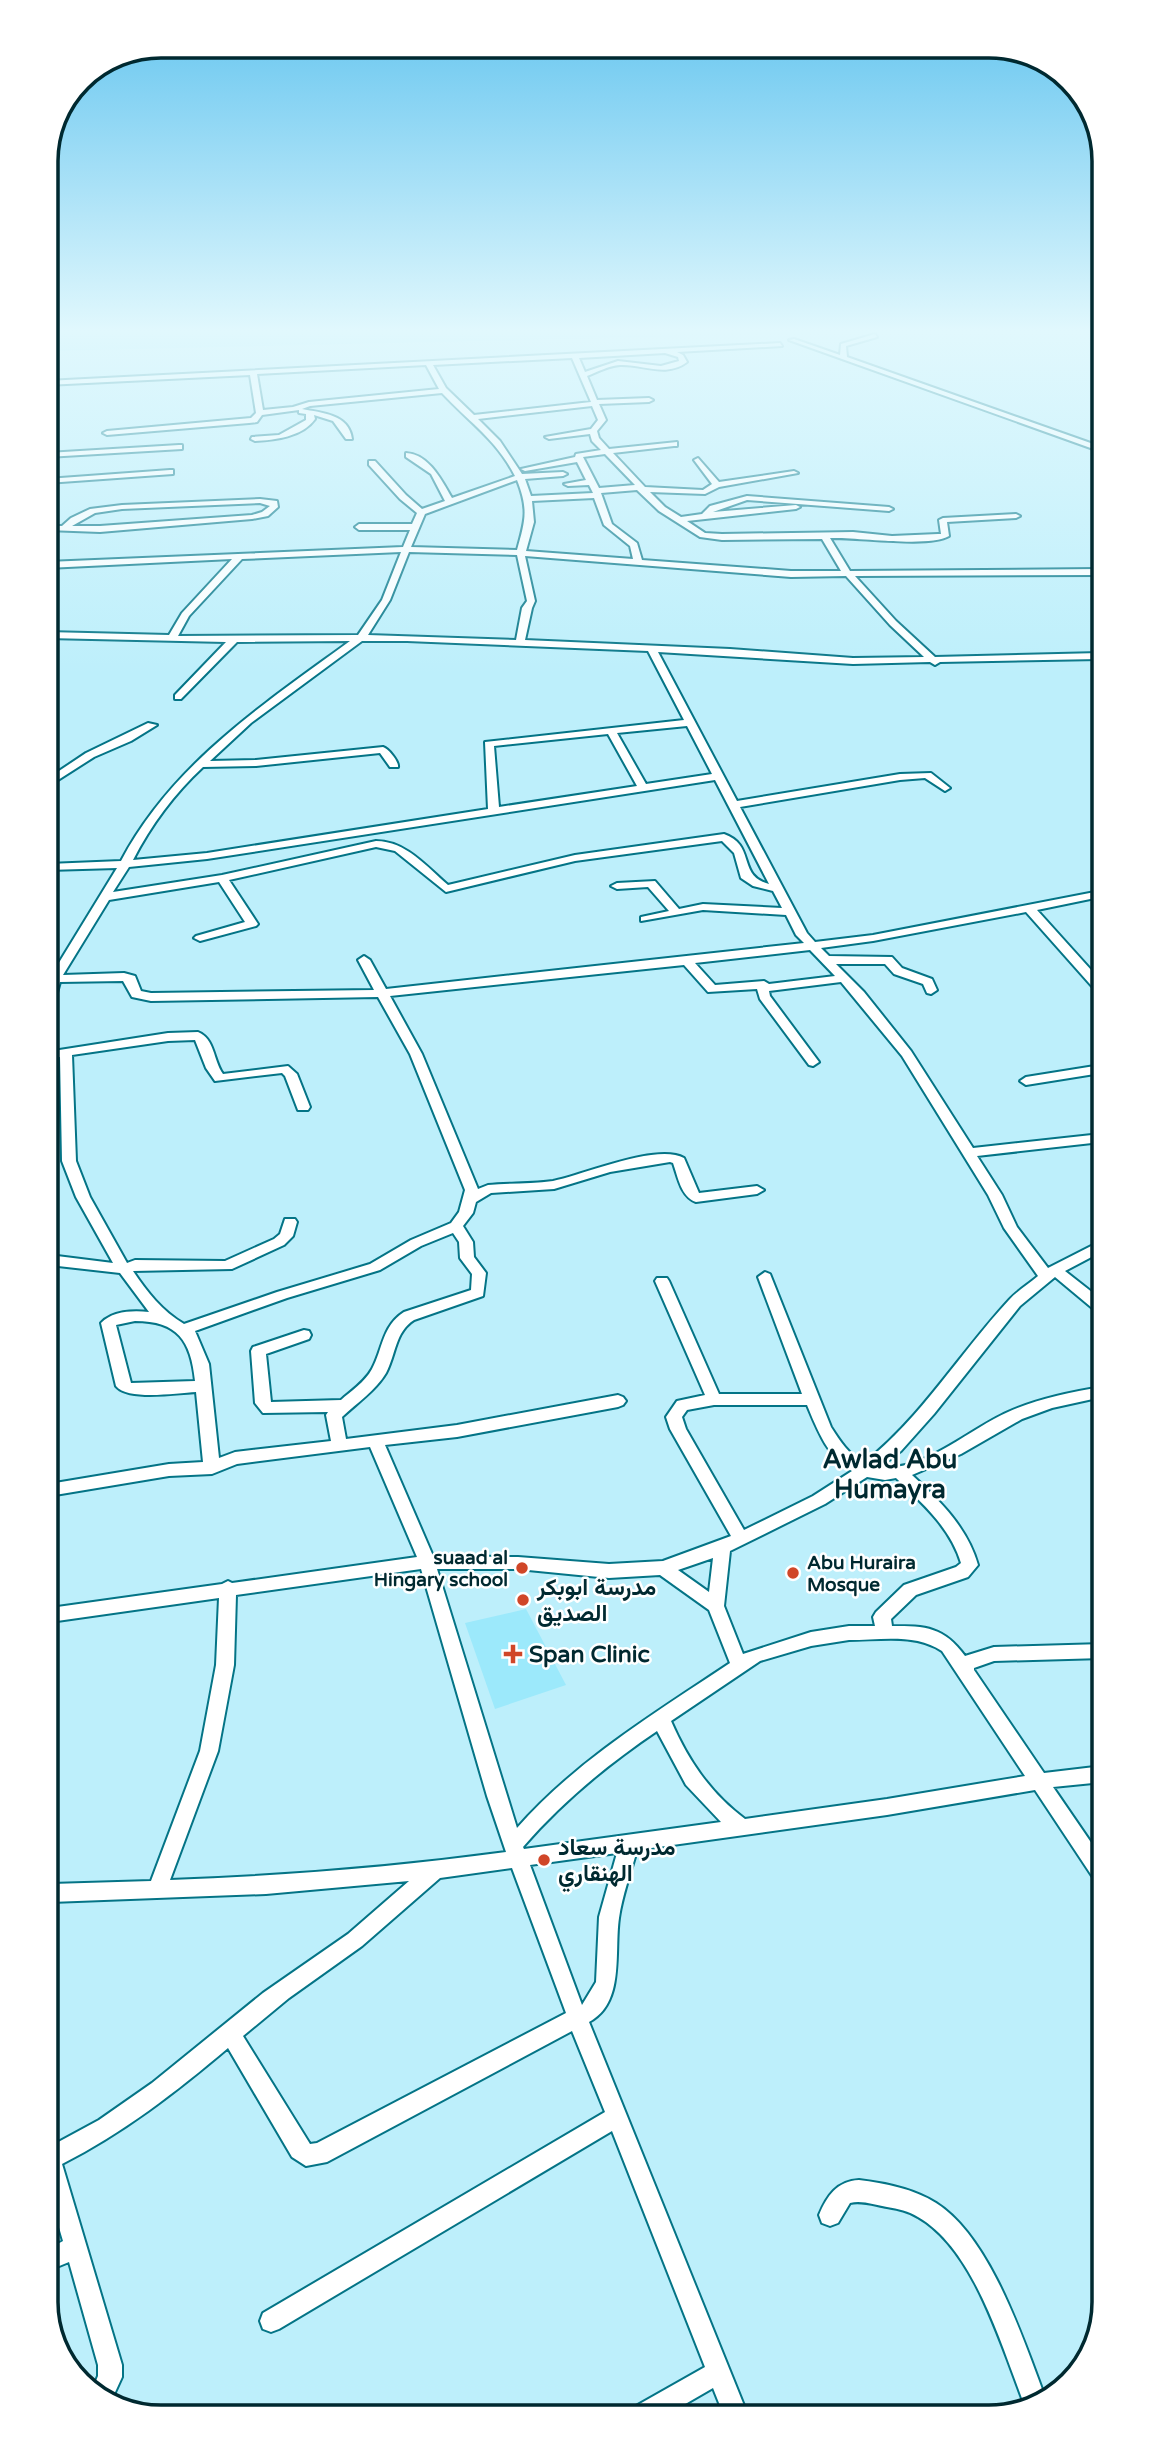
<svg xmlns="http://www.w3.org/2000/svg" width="1150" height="2463" viewBox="0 0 1150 2463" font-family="'Varela Round',Vazirmatn,sans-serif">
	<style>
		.built { fill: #9ce9fb }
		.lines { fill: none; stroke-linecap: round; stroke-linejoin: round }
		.minor-casing { stroke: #047486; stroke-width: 4 }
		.minor { fill: #fff; fill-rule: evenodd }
		.poi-dot { fill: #d04628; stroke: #fff; stroke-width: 2.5 }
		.labels { text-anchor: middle; stroke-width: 5; stroke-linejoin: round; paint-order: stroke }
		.poi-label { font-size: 19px; font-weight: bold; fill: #002930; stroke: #fff; text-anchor: end }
		.near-poi-label { font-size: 23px; font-weight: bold; fill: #002930; stroke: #fff; text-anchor: start }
		.district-label { font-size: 26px; font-weight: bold; fill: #002930; stroke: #fff }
		.rim { fill: none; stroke: #002930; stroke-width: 3.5 }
	</style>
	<rect width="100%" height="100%" fill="#bdeffb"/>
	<g class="built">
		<polygon points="46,330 956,330 46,351"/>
		<polygon points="526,1609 566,1685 495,1709 465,1623"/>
	</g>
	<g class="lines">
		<defs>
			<g id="minor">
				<polygon points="875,334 877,337 846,346 847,357 1099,446 1099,451 789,340 794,339 840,355 841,344"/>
				<path d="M780,343L782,346L677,352L683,355L687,362C666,378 643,364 620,365C608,366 597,372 587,376L597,400L649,398L653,400L649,402L599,404L606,420L597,431L599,438L609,449L677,442V446H674L613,453L645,487L703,490L712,484L694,460L698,458L719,482L794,471L798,473L719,487L705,494L650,492L665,507L681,517L702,514L710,506L747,496L889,507L893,509L889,511L747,500L713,512L796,505L800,507L796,509L687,521L705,533L722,534L853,532L892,536L938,534H941L939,520L943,518L1016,514L1020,516L1016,518L947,522L949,536C928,548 858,537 830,538L850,571L1100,569V575L855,576L896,621L935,657L1100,653V659L940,662L935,665L930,662L853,664L658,652L737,801L900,774L931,773L950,788L945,791L925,778L900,780L740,807L807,933L815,942L873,935L1100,891V897L1037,910L1101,981V993L1097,992L1026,912L873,941L821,948L829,956L892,957L902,968L932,979L937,990L931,994L927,993L923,984L894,974L885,964H836L864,992L911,1051L973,1148L1101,1134V1142L977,1156L1002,1195L1017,1227L1048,1268L1101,1241V1252L1065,1271L1102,1300V1313L1097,1312L1055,1277L1020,1306L934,1414L901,1451L880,1467C924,1472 969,1429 1008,1412C1037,1399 1070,1392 1102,1387V1397L1052,1408L1022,1419L961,1454L912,1475C940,1501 967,1527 978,1565L968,1577L916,1595L891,1619L892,1626C926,1626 944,1627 965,1656L994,1647L1103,1644V1658L994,1661L974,1668V1670L1044,1773L1103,1766V1782L1053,1787L1103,1860V1884L1096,1882L1035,1790L887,1815L637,1850C631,1872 622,1896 619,1918C614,1952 625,2003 589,2022L747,2413H723L713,2388L668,2414H632L636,2406L705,2367L612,2131L279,2329L271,2332L263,2329L260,2321L263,2313L605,2112L572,2031L327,2162L306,2166L292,2157L228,2048C176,2092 123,2133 62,2164L122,2365V2377L111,2401L91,2393L98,2376V2365L69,2262L52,2269V2247L63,2241L51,2200V2146L99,2120L152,2083L263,1993L348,1934L409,1881L266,1894L51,1902V1884L151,1881L200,1751L216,1665L219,1598L50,1622V1608L222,1584L228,1581L232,1583L417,1557L370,1447L237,1464L212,1474L169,1476L49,1496V1484L169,1464L203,1462L196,1392C177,1393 128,1401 116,1386L101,1323C112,1311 133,1310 149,1312L120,1273L49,1265V1255L113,1263L76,1197L62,1161L60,1057L48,1059L49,979L117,868L48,870V864L121,861C172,764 264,704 350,641L237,642L181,699H175V695L226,642L47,638V632L169,635L182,613L232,559L47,568V562L403,547L410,530H359L355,527L359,524H412L417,513L400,499L369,465V461H375L406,495L422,509L445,501L431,474L406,457V453C429,454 442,481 452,498L515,476C496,439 469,422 442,393L310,406L302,409C322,413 349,414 352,439H346L333,421L314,415L315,419C302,437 275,440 255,441L251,439L252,437L279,435L306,420V414L299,413V410L262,415L257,422L249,423L107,435L103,433L107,431L251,418L256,413L250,375L46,385V381ZM665,353L678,357L679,361L661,366L618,361L585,372L579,358ZM572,358L591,402L474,415L446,388L433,365ZM426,365L439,389L309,402L293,407L263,410L257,374ZM592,406L598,420L591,429L545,437L549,439L590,434L592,441L601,450L576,454L575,457L521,469L525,471L577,462L586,480L564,484L568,486L589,485L593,493L531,496L525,479L563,476L567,474L563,472L522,474L500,441L478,419ZM605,454L635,485L599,488L583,457ZM517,480C529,510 525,521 517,550L411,547L425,514ZM637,490L659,511L700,537L722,540L822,539L841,571H791L642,560L637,543L612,524L601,493ZM594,498L604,525L630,546L633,559L526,551L534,522L532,501ZM401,552L382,600L358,635L178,636L189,616L242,559ZM409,552L517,555L527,601L522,608L516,640L368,635L390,600ZM525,556L791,577L846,576L890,625L924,657L853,658L730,649L525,640L532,608L535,601ZM362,641H407L648,651L684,720L485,742L488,809L207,853L133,860C151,825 174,794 203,767L256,766L380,753L390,767H398C399,762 389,749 383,747L256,760L210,761L251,723ZM687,726L712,774L646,784L617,733ZM608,734L637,786L499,807L494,746ZM715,780L769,884C737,876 756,845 724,834L575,855L448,885C427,867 406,841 376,841L222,875L113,892L129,867L207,859ZM722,841L734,853L741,878L753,886L773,891L782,908L703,904L679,909L655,881L617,883L611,886L617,889L648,887L669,911L641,917V921L703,910L786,915L796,935L804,943L386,989L370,960L364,956L358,960L374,990L151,993L141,991L135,976L124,973L63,975L109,900L219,882L245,922L196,936L194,938L200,941L256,926L258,924L229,880L376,847L395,851L446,892L575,861ZM810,950L835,976L769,984L764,981L715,985L695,963ZM684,965L708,992L757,989L760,999L809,1065L813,1066L819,1062L770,996L769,991L841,982L902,1056L988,1195L1004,1228L1038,1276C1029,1284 1017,1291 1009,1300C959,1354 922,1417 864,1463C849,1455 840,1441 831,1427L770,1274L765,1272L758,1277L802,1394H719L669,1281L667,1278H657L655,1281L705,1395L677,1401L666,1417L670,1429L731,1536L663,1561L609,1564L518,1557L433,1556L385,1445L457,1437L618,1407L623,1405L626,1401L623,1397L618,1395L457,1425L346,1439L342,1417C357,1403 376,1390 386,1373C396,1354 395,1332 414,1320L483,1296L486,1273L474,1257L473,1242L463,1226L473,1213L476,1202L491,1193L554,1189L610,1172L670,1162L673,1163C678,1177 681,1197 696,1202L757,1194L764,1190L757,1186L699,1193L684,1158C657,1143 583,1175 553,1181C532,1184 509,1183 488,1185L478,1189L422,1054L390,996ZM123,981L132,997L151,1001L378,997L410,1054L465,1190L459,1212L451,1223L411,1240L370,1264L277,1292L184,1324C162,1311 147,1292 133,1271L232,1269L284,1245L293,1236L297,1222L295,1219H285L280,1234L274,1239L225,1261L135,1260L127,1263L90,1197L76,1161L72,1055L168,1041L195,1040L206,1068L215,1081L282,1073L285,1076L298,1110H308L310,1107L297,1074L288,1066L223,1074C213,1060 215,1039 198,1032L168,1033L53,1051L55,1000L60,982ZM453,1233L459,1242L460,1258L472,1274L471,1290L404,1312C382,1326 383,1349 372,1369C365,1382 351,1391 341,1400L271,1402L266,1354L309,1339L311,1335L309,1331L304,1330L253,1347L251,1351L255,1403L263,1413L328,1412L326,1415L331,1441L235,1452L219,1458L209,1364L195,1331L287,1298L380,1270L421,1246ZM135,1321C178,1321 191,1341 195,1381L131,1383L116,1325ZM714,1405H807C817,1429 828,1458 852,1471L813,1496L744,1530L686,1429L682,1417L687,1410ZM867,1477L885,1480L896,1478C922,1503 950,1527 961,1563L956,1567L904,1585L876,1612L873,1617L875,1626H849L811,1632L743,1654L724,1606L730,1551L825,1504ZM713,1558L709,1592L678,1570ZM421,1569L487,1796L506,1852C395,1867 283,1876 170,1880L218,1751L234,1665L236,1595ZM437,1569H518L609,1578L660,1575L709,1610L730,1663C655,1713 577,1760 517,1828ZM849,1640C879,1640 916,1633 942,1651L1025,1776L887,1799L745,1819C710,1793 688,1760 671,1721L760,1661L811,1646ZM657,1731L686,1785L721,1822L524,1849L523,1847C562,1802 608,1764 657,1731ZM617,1853L599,1917L596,1982L582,2005L530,1865ZM512,1868L566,2013L317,2143L310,2144L243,2036L289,1998L362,1946L440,1878Z"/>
				<polygon points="179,445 182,445 182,449 47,457 47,453"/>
				<polygon points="170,470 173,470 173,474 47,483 47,479"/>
				<path d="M260,499L277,501L278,507L268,516L252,519L100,532L47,530V526H62L71,518L90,509L122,505ZM260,503L270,506L262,512L252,515L100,526H72L95,513L122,509Z"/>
				<polygon points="148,723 157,725 131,741 94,757 47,787 47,779 86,753"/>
				<polygon points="1101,1065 1101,1073 1026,1085 1020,1081 1026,1077"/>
				<path d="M859,2180C885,2183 914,2189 936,2203C990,2237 1023,2339 1045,2397L1027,2411C1003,2352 976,2250 918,2217C909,2211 898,2209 887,2207C875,2205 862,2200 850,2203L838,2223L830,2226L822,2223L819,2215C827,2196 837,2181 859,2180Z"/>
			</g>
		</defs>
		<use href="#minor" class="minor-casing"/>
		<use href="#minor" class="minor"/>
	</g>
	<linearGradient id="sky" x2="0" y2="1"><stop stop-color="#62c4ef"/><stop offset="0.49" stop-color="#e1f8fd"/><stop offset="1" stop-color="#e1f8fd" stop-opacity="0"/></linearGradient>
	<rect width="1150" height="675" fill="url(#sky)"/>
	<g class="poi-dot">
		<circle cx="522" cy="1568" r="7"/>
		<circle cx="793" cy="1573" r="7"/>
		<circle cx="523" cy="1600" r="7"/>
		<path d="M509.5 1643.5h7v7h7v7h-7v7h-7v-7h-7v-7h7z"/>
		<circle cx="544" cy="1860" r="7"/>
	</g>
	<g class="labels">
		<g class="poi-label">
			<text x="508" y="1564">suaad al<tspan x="508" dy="22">Hingary school</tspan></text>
			<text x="807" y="1569" text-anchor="start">Abu Huraira<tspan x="807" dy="22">Mosque</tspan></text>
		</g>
		<g class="near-poi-label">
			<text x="537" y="1595">مدرسة ابوبكر<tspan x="537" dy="26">الصديق</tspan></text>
			<text x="529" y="1662">Span Clinic</text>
			<text x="558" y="1855">مدرسة سعاد<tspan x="558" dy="26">الهنقاري</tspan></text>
		</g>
		<g class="district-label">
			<text x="890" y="1468">Awlad Abu<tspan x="890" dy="30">Humayra</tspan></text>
		</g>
	</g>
	<path d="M0 0H1150V2463H0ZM161 58H989A103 103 0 0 1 1092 161V2302A103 103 0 0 1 989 2405H161A103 103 0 0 1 58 2302V161A103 103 0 0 1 161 58Z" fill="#fff" fill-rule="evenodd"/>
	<path class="rim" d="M161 58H989A103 103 0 0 1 1092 161V2302A103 103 0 0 1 989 2405H161A103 103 0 0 1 58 2302V161A103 103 0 0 1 161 58Z"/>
</svg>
